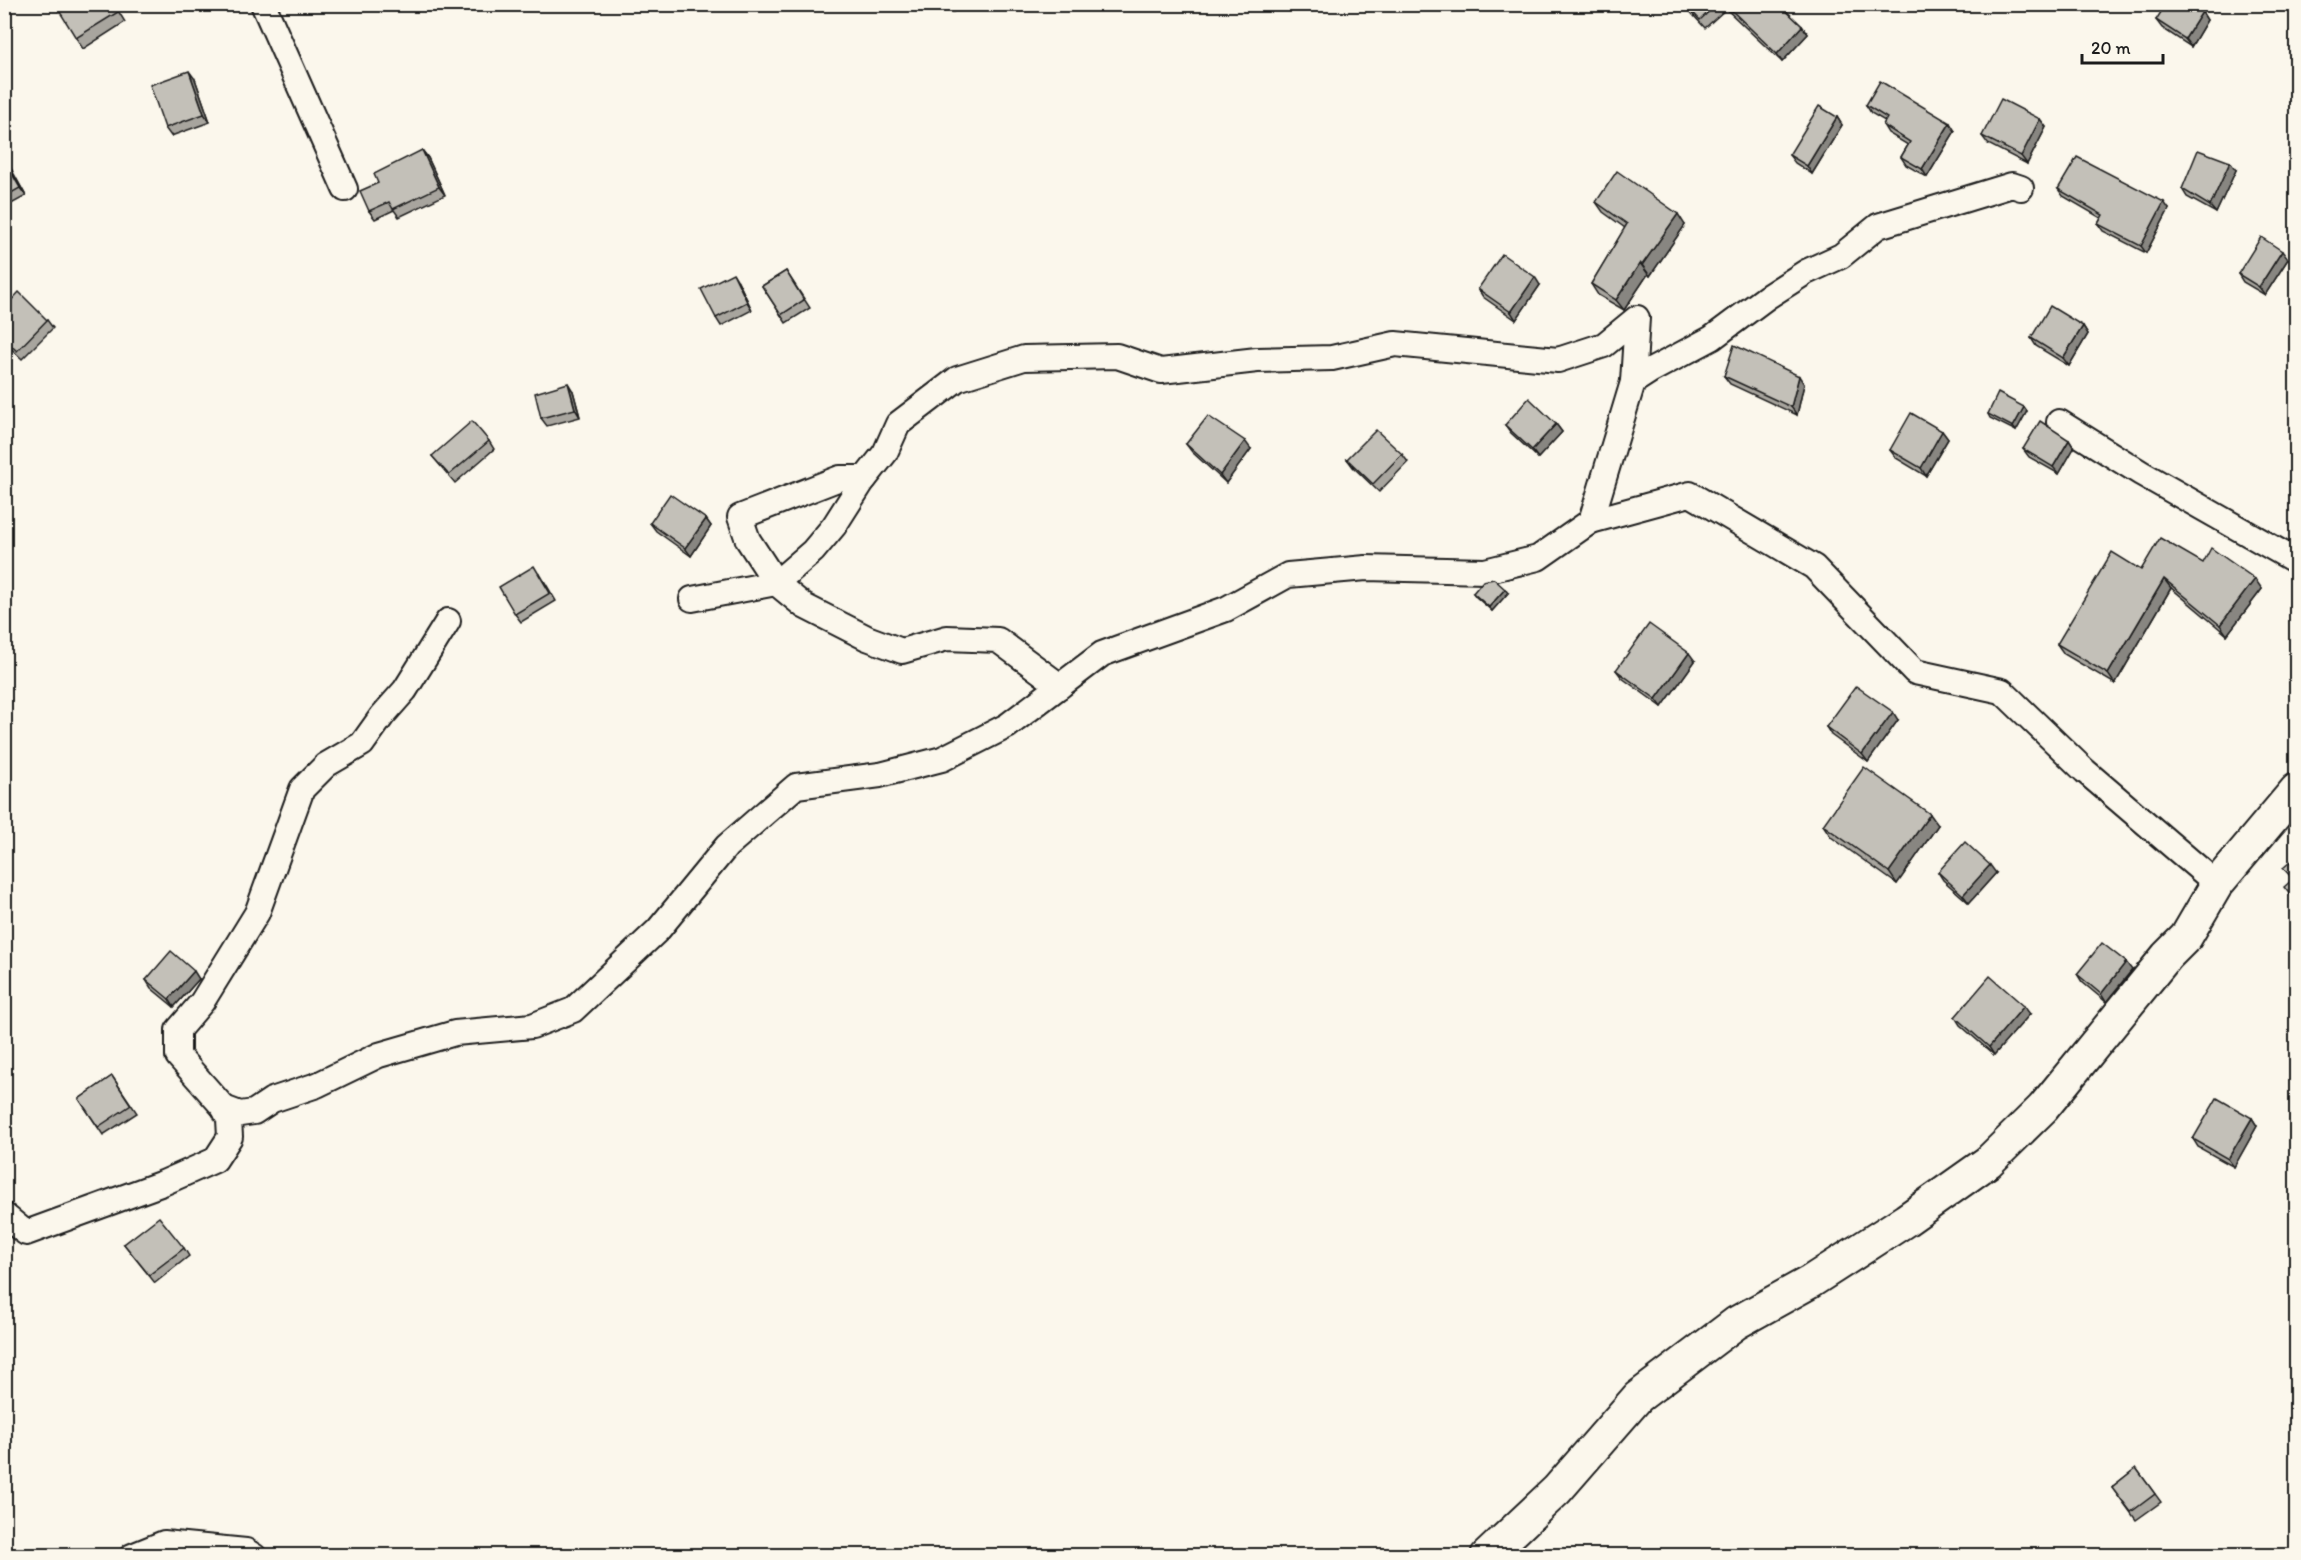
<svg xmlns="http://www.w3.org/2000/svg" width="2301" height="1560" viewBox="0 0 2301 1560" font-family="Itim,sans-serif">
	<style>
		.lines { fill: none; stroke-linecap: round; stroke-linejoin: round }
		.minor-casing { stroke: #1c1c1c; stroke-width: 28 }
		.tertiary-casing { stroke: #1c1c1c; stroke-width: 36 }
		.minor { stroke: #fbf7ec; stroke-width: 24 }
		.tertiary { stroke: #fbf7ec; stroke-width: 32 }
		.wall { fill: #a8a59e; stroke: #1c1c1c; stroke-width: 1.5 }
		.shaded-wall { fill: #888681; stroke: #1c1c1c; stroke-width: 1.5 }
		.building { fill: #c3c0b8; stroke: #1c1c1c; stroke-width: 1.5 }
	</style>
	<rect width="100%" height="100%" fill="#fbf7ec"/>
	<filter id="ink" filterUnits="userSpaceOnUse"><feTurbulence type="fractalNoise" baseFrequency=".0167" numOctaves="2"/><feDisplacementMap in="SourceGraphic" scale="12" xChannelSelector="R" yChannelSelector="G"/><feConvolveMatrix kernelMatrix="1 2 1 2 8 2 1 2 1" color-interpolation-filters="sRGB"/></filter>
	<g filter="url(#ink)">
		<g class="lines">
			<defs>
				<g id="minor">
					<polyline points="263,4 345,189"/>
					<polyline points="2059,422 2141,473 2296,561"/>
					<polyline points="865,478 840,478 740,517 748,540 776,583 804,606 867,638 902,651 947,638 998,640 1060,686"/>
					<polyline points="1591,521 1690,494 1814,567 1915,672 2002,691 2085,771 2217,884"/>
					<polyline points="692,599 776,583 813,551 834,526 862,482 885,453 898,424 957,379 1024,358 1117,356 1161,371 1257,360 1332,358 1395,344 1558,360 1604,345 1637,318 1633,382"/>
					<polyline points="224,1108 178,1056 178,1030 202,1002 257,913 302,789 326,765 362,744 382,716 405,690 448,621"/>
					<polyline points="4,1215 26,1233 163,1183 215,1160 230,1137 229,1119 224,1108 240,1114 254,1112 272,1100 317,1085 379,1055 455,1033 532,1026 573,1010 658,930 727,846 796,786 880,775 942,759 1007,726 1102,654 1226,609 1288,575 1366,568 1485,571 1538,558 1591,521 1633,382 1650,371 1712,338 1767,297 1806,272 1841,256 1878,226 2012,185 2021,188"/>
					<polyline points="132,1556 164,1543 246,1551 254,1556"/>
				</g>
				<polyline id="tertiary" points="1487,1556 1557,1490 1638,1397 1736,1323 1810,1282 1906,1220 1988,1162 2043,1108 2167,956 2186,937 2217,884 2296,790"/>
			</defs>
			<use href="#minor" class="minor-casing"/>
			<use href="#tertiary" class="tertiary-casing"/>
			<use href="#minor" class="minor"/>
			<use href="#tertiary" class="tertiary"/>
		</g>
		<g class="wall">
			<polygon points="114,4 125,22 83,49 76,38"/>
			<polygon points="949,4 969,4 953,12"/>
			<polygon points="1683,4 1779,4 1802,26 1808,34 1782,62 1726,9 1705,28"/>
			<polygon points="2202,12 2207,20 2191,47 2162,28 2156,20"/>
			<polygon points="195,79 210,122 171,136 165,128"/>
			<polygon points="1866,105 1955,131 1927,177 1906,165 1901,157 1908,145 1888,133 1883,125 1885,121 1871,113"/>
			<polygon points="1837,117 1842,125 1812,174 1795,163 1789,155"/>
			<polygon points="2040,119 2046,127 2027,164 1988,144 1982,136"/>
			<polygon points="422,150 428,158 445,195 399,217 394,210 375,219 369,211 378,183"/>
			<polygon points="4,158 26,196 4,208"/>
			<polygon points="2236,170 2216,213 2187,197 2182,189"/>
			<polygon points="2058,189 2169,209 2146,253 2103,231 2098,224 2101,218 2063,196"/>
			<polygon points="1596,202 1685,225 1650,276 1648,274 1624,310 1598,295 1591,284 1625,228 1603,212"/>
			<polygon points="2288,259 2265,295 2243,282 2238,274"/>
			<polygon points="786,271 810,308 786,323 762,286"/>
			<polygon points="738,281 752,310 721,326 716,318"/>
			<polygon points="1540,285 1516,320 1483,297 1478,289"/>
			<polygon points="4,308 47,320 53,328 22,359 4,342"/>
			<polygon points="2083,326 2088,334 2069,366 2036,346 2031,338"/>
			<polygon points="1724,376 1804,384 1797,415 1730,384"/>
			<polygon points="573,391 580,417 547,426 541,418"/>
			<polygon points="2024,407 2027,411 2016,431 1990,418 1988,414"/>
			<polygon points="1556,424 1562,432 1538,458 1511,433 1505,425"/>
			<polygon points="1942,431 1948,439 1926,476 1896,458 1890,450"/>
			<polygon points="2069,440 2074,448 2059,474 2029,457 2023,449"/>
			<polygon points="489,441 494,449 455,483 432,456"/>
			<polygon points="1186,444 1251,449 1226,483 1192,452"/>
			<polygon points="1402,454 1408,462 1379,492 1353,467 1347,459"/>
			<polygon points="706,519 711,526 691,556 656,531 650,523"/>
			<polygon points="2203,563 2262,589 2227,635 2171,588 2115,684 2064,654 2057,644 2141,570"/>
			<polygon points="540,574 556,601 521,622 515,614"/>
			<polygon points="1473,593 1508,593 1492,611 1476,597"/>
			<polygon points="1695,661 1662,707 1622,678 1616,670"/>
			<polygon points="1898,720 1868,762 1831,735 1826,727"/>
			<polygon points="1823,825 1938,825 1897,884 1831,837"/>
			<polygon points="1938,872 1996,873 1969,903 1943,880"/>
			<polygon points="2132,970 2106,1002 2082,982 2077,974"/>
			<polygon points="199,979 174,1007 151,988 146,980"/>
			<polygon points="2030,1014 1994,1055 1960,1025 1955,1017"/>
			<polygon points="112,1076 137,1113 103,1135 79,1099"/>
			<polygon points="2252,1118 2257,1126 2234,1167 2198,1147 2193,1139"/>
			<polygon points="124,1244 184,1248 189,1256 155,1283"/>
			<polygon points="2136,1468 2161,1502 2136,1520 2112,1487"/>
		</g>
		<g class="shaded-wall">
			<polygon points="2202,12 2207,20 2191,47 2185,39"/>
			<polygon points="1802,26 1808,34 1782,62 1777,54"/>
			<polygon points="189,71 195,79 210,122 204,114"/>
			<polygon points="1837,117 1842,125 1812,174 1807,166"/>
			<polygon points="2040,119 2046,127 2027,164 2021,156"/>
			<polygon points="1950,123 1955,131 1927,177 1922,169"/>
			<polygon points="422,150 428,158 445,195 439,187"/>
			<polygon points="4,158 7,161 26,196 20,188"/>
			<polygon points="2230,162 2236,170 2216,213 2210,206"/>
			<polygon points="2164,202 2169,209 2146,253 2141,246"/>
			<polygon points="1678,214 1685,225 1650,276 1642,265"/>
			<polygon points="2282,251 2288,259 2265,295 2259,287"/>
			<polygon points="1640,263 1648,274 1624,310 1616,300"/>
			<polygon points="733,273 738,281 752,310 747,302"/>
			<polygon points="1535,277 1540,285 1516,320 1511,312"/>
			<polygon points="2083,326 2088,334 2069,366 2063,358"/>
			<polygon points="1799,376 1804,384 1797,415 1791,407"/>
			<polygon points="568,383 573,391 580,417 575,409"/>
			<polygon points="2024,407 2027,411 2016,431 2013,427"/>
			<polygon points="1556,424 1562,432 1538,458 1532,450"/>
			<polygon points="1942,431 1948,439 1926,476 1921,468"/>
			<polygon points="2069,440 2074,448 2059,474 2053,467"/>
			<polygon points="1245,441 1251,449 1226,483 1220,475"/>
			<polygon points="706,519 711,526 691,556 685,548"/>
			<polygon points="2164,579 2171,588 2115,684 2108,674"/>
			<polygon points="2255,579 2262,589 2227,635 2220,625"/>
			<polygon points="1505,589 1508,593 1492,611 1489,607"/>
			<polygon points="1689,653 1695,661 1662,707 1656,699"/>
			<polygon points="1893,712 1898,720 1868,762 1862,754"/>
			<polygon points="1930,814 1938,825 1897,884 1889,872"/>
			<polygon points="1990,865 1996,873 1969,903 1963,895"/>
			<polygon points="2126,962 2132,970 2106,1002 2101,994"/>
			<polygon points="194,971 199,979 174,1007 169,999"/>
			<polygon points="2024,1006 2030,1014 1994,1055 1989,1047"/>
			<polygon points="2252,1118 2257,1126 2234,1167 2228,1159"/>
		</g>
		<g class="building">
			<polygon points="55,4 113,4 118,12 76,38"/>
			<polygon points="949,4 957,4 950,8"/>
			<polygon points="1685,4 1717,4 1700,20"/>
			<polygon points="1725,4 1779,4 1802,26 1777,54"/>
			<polygon points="2166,4 2190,4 2202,12 2185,39 2156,20"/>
			<polygon points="189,71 204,114 165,128 150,85"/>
			<polygon points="1880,81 1950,123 1922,169 1901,157 1910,142 1883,125 1887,118 1866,105"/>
			<polygon points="2001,99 2040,119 2021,156 1982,136"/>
			<polygon points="1819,106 1837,117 1807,166 1789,155"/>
			<polygon points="422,150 439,187 393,209 389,202 369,211 360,191 378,183 374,174"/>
			<polygon points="2198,150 2230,162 2210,206 2182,189"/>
			<polygon points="2077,157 2164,202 2141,246 2098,224 2103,215 2058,189"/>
			<polygon points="4,160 20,188 4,197"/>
			<polygon points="1617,171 1678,214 1642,265 1640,263 1616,300 1591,284 1627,224 1596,202"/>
			<polygon points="2261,237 2282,251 2259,287 2238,274"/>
			<polygon points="1502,254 1535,277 1511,312 1478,289"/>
			<polygon points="786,271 804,300 781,315 762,286"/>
			<polygon points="733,273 747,302 716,318 701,289"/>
			<polygon points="19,292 47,320 17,351 4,339 4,308"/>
			<polygon points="2050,306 2083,326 2063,358 2031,338"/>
			<polygon points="1734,345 1799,376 1791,407 1724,376"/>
			<polygon points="568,383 575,409 541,418 535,393"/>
			<polygon points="1998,393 2024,407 2013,427 1988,414"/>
			<polygon points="1529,398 1556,424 1532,450 1505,425"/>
			<polygon points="1911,413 1942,431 1921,468 1890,450"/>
			<polygon points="1208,416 1245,441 1220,475 1186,444"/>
			<polygon points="472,421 489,441 449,475 432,456"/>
			<polygon points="2040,421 2069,440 2053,467 2023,449"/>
			<polygon points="1376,430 1402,454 1373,484 1347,459"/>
			<polygon points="670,494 706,519 685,548 650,523"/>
			<polygon points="2160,538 2203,563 2211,548 2255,579 2220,625 2164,579 2108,674 2057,644 2112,552 2141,570"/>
			<polygon points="534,566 550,593 515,614 499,587"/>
			<polygon points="1494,579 1505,589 1489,607 1473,593 1483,581"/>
			<polygon points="1649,624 1689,653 1656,699 1616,670"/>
			<polygon points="1856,686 1893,712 1862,754 1826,727"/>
			<polygon points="1864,767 1930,814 1889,872 1823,825"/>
			<polygon points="1965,842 1990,865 1963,895 1938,872"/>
			<polygon points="2296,857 2296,902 2284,887 2293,879 2283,868"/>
			<polygon points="2102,943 2126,962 2101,994 2077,974"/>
			<polygon points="171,951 194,971 169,999 146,980"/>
			<polygon points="1990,976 2024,1006 1989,1047 1955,1017"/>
			<polygon points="112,1076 131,1105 98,1127 79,1099"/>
			<polygon points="2217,1098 2252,1118 2228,1159 2193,1139"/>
			<polygon points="159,1217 184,1248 149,1275 124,1244"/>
			<polygon points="2136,1468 2155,1494 2131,1512 2112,1487"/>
		</g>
	</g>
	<rect width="2301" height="1560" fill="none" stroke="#fbf7ec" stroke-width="24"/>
	<rect x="12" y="12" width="2277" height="1536" fill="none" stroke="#1c1c1c" stroke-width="2" filter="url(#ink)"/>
	<path d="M2082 54v9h81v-9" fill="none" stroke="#1c1c1c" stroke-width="3"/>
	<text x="2091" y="54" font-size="18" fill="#1c1c1c" stroke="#fbf7ec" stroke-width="4.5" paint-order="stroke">20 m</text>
</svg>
